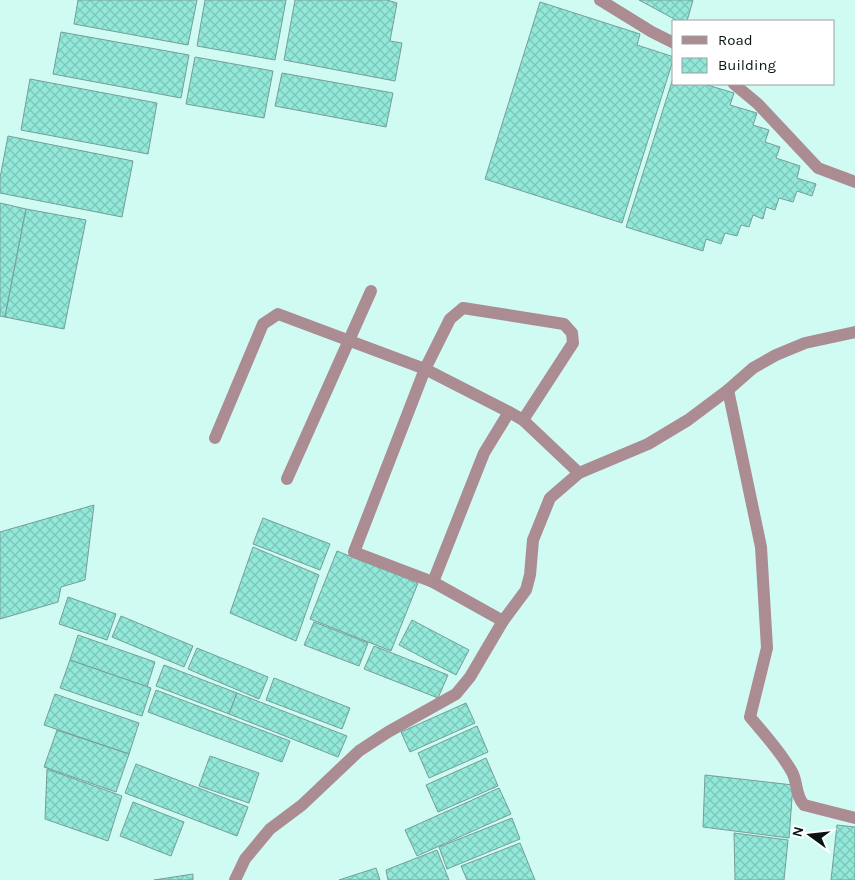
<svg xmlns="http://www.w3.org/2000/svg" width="855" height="880" viewBox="0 0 855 880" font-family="Karla,sans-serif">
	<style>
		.building { fill: url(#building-cross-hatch); stroke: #769e97 }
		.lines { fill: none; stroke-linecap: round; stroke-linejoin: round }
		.minor { stroke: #ab8c92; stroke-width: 12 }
	</style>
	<defs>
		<pattern id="building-cross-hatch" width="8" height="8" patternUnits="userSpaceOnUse" patternTransform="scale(1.25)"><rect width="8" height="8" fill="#92e8d9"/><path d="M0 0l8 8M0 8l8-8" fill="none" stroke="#7cc6b9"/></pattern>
	</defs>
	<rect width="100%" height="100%" fill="#d0fbf3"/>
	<g class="building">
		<polygon points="78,0 197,0 188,45 74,24"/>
		<polygon points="205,0 286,0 275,60 197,46"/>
		<polygon points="295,0 387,0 397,3 390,41 402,43 395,81 284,60"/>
		<polygon points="639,0 693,0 687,21 678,21"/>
		<polygon points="540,2 640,34 637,45 674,57 622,223 485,179"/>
		<polygon points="61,32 189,55 181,98 53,74"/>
		<polygon points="195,57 273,71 264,118 186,104"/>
		<polygon points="282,73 393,93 386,127 275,106"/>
		<polygon points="674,75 674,84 704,84 734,93 730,105 757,113 753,125 769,130 765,142 780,147 776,158 800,166 797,178 816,184 812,196 797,191 793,202 779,198 775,210 766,207 763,219 753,215 749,227 741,225 737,236 725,233 721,244 706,239 703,251 626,227"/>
		<polygon points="30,79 157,103 148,154 21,130"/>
		<polygon points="8,136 133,161 122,217 0,193 0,178"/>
		<polygon points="0,203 26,209 5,317 0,316"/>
		<polygon points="26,209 86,220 64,329 5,317"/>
		<polygon points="94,505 85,580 61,587 58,602 0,619 0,532"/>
		<polygon points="263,518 330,544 320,570 253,544"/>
		<polygon points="253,547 319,575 296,641 230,613"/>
		<polygon points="337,551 418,583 391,651 310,619"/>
		<polygon points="68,597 116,614 107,640 59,624"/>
		<polygon points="121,616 193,646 184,667 112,637"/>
		<polygon points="412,620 469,650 456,675 399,645"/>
		<polygon points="314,622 368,643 359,666 304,645"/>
		<polygon points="78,635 155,662 147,687 70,660"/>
		<polygon points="374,646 448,675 438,698 364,669"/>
		<polygon points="197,648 268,677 259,699 188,669"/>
		<polygon points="70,660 151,688 142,716 60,688"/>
		<polygon points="164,665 237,693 229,714 156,686"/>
		<polygon points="274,678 350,708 342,729 266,700"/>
		<polygon points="156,690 290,741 282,762 148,712"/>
		<polygon points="237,693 347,736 338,757 229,714"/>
		<polygon points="55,694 139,723 129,754 44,725"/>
		<polygon points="466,703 475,723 410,752 401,732"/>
		<polygon points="477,726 488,752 429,778 418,753"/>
		<polygon points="57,730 129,754 116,792 44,767"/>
		<polygon points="210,756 259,773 249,803 199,786"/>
		<polygon points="486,758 498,786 438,812 426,785"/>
		<polygon points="136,764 248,807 237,836 125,793"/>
		<polygon points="47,769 122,796 108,841 45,819"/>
		<polygon points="705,775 793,785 789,838 703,827"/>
		<polygon points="499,788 511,814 417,856 405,830"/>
		<polygon points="133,802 184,822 171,856 120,836"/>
		<polygon points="512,818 520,839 447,869 439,847"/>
		<polygon points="837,825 855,827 855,880 831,880"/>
		<polygon points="734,833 788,840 784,880 735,880"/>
		<polygon points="520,843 535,880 467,880 461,866"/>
		<polygon points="437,850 449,880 388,880 386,870"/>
		<polygon points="376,868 380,880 339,880"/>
		<polygon points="193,874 193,880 154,880"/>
	</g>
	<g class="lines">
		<g class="minor">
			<polyline points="600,0 652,32 674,43"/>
			<polyline points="734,84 758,104 818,168 855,182"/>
			<path d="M728,390L761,547L767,648L750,717C765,735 781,752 792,772C798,783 795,795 804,805L855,818"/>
			<polyline points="215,438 263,324 278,314 425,369 509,412 523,420 579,473"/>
			<polyline points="287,479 371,291"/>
			<polyline points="433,582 484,453 509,412"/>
			<polyline points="503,621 433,582 354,552 425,369 450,319 463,308 564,324 572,333 573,343 523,420"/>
			<polyline points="235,880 245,859 270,829 302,805 359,751 388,732 456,694 470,677 503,621 526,590 530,575 533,540 550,498 579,473 648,444 688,420 728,390 753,368 776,355 805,343 855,332"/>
		</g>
	</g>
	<rect x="672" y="20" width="162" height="65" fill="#ffffff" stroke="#9ba1a0"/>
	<rect x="682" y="36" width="25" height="8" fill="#ab8c92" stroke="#9ba1a0"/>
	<text x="718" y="45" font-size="15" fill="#061512">Road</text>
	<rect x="682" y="58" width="25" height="15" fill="url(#building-cross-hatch)" stroke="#9ba1a0"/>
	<text x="718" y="70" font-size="15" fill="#061512">Building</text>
	<g transform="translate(810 835) rotate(285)" stroke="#ffffff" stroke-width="4" paint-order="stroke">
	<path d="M0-4L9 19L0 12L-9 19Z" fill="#061512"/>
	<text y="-8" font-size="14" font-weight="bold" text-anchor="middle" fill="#061512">N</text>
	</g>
</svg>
